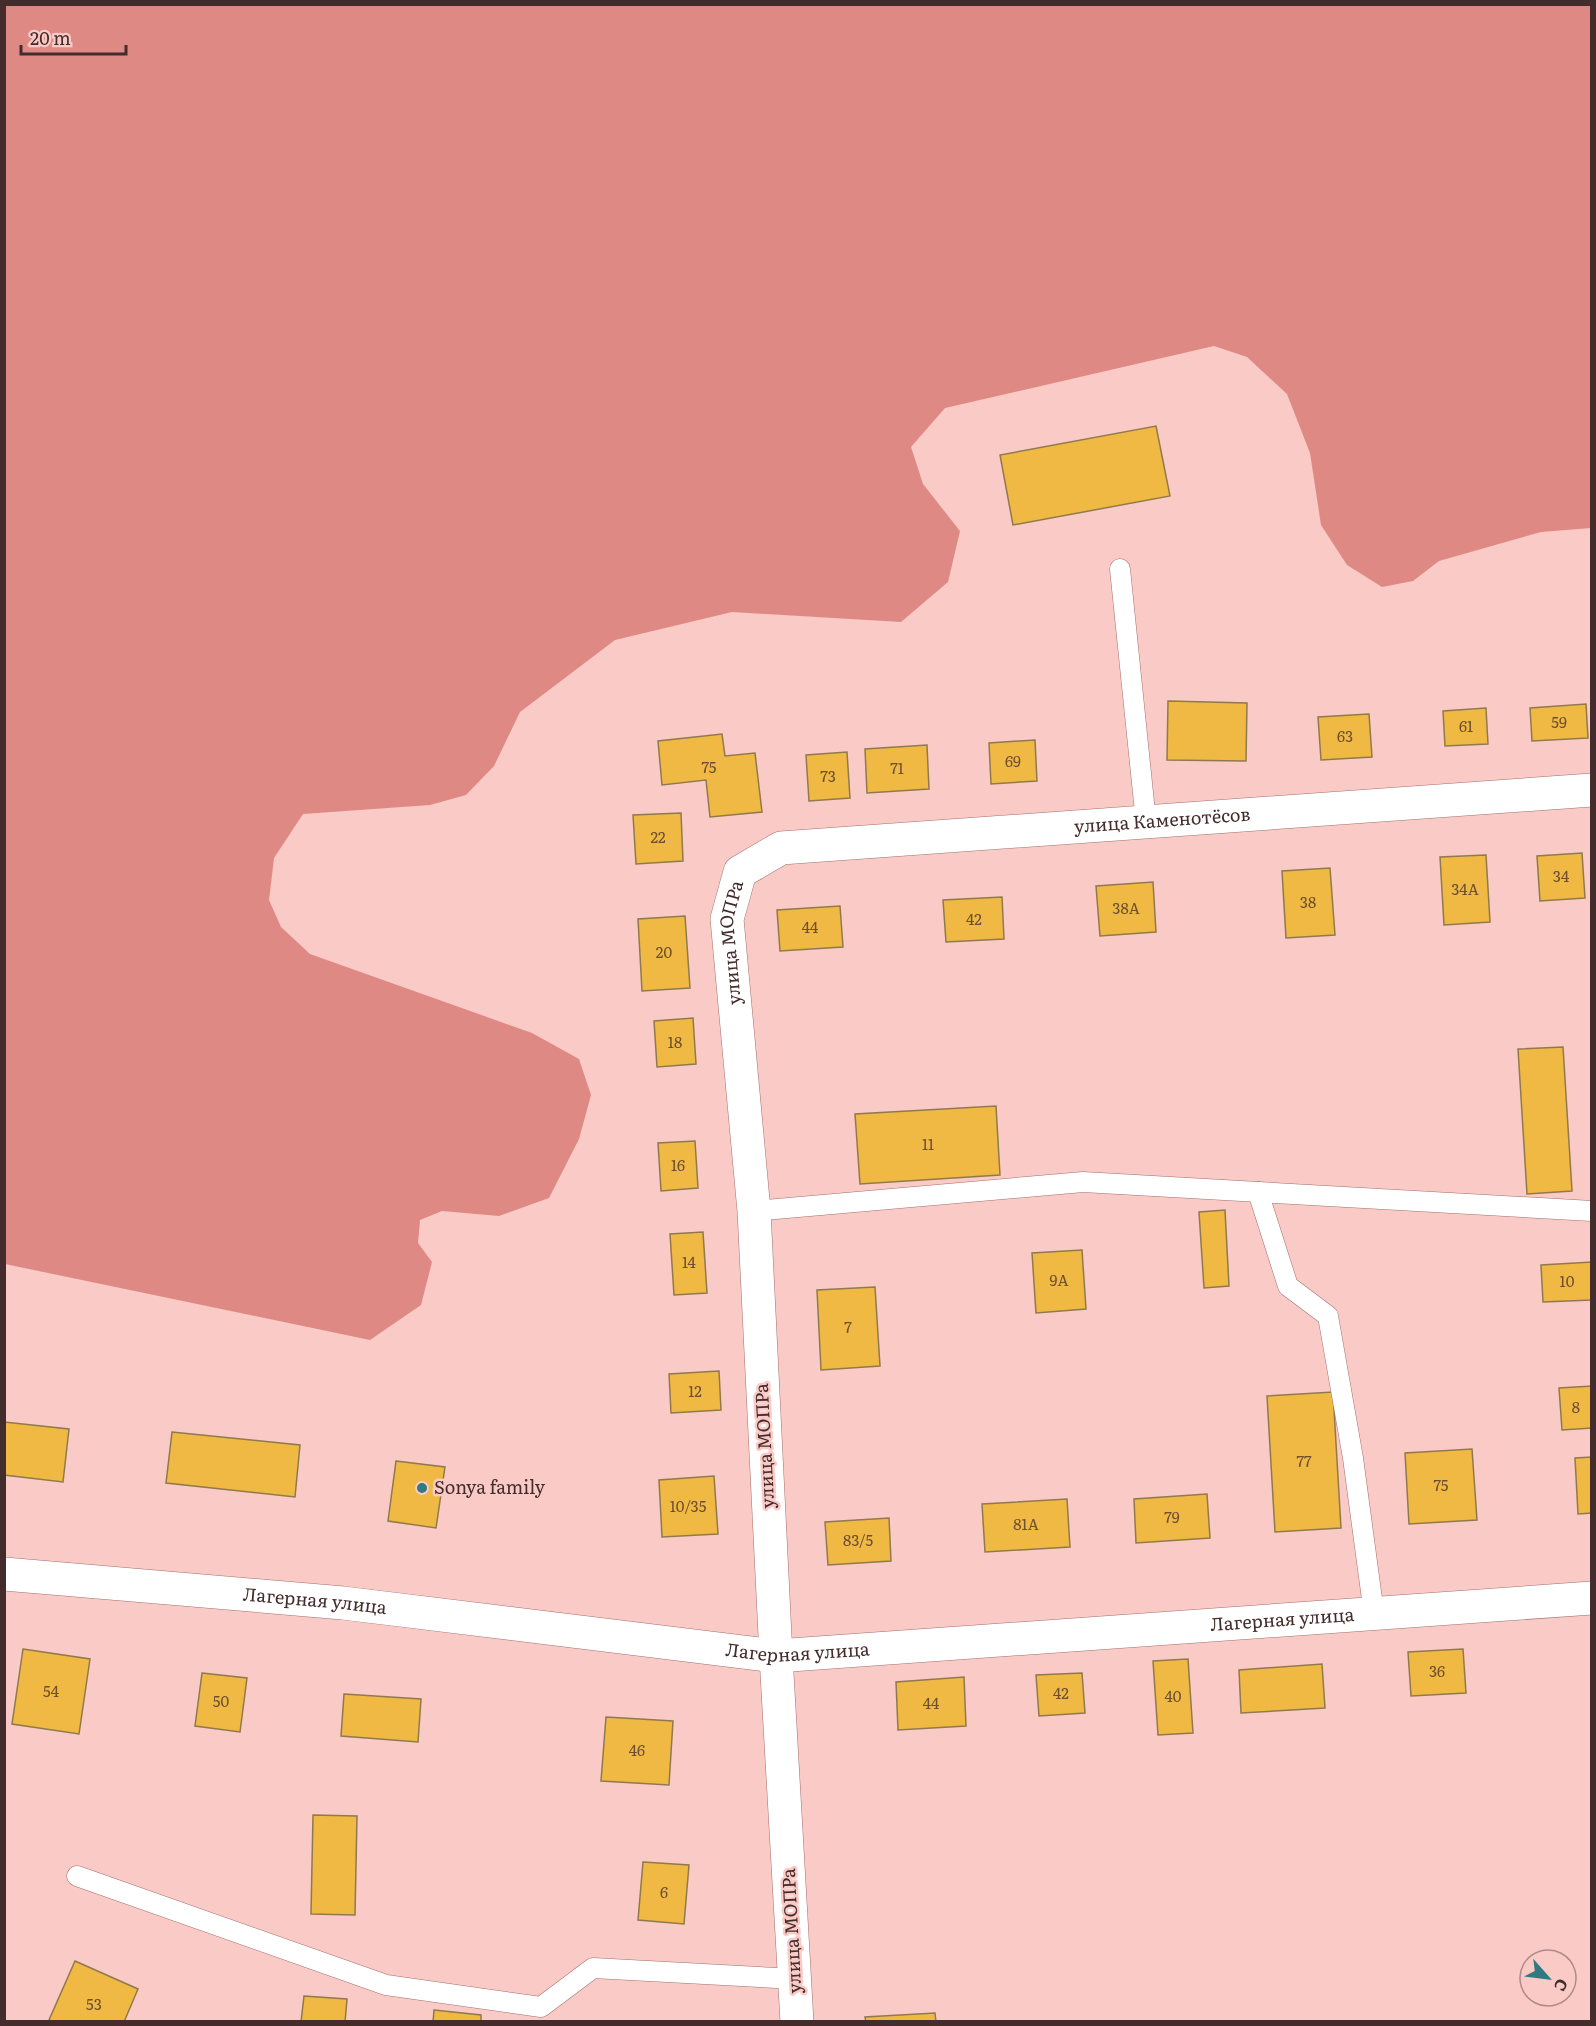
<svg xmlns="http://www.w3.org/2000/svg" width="1596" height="2026" viewBox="0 0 1596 2026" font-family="Literata,serif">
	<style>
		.green { fill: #df8984 }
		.building { fill: #efb943; stroke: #907a4d; stroke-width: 1.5 }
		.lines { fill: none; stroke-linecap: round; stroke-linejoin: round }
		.service-casing { stroke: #a46f6c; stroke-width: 21 }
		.minor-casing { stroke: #a46f6c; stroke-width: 34 }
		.service { stroke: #fff; stroke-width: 20 }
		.minor { stroke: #fff; stroke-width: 33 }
		.poi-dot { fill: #327a81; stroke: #f9cac6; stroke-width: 2 }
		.labels { text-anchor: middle; stroke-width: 5; stroke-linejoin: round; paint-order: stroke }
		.number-label { font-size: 15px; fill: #6e4f31 }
		.street-label { font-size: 18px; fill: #432c2b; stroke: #f9cac6 }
		.poi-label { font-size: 18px; fill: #432c2b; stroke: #f9cac6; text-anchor: start }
	</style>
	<rect width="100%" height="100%" fill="#f9cac6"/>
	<polygon class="green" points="5,4 1591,5 1591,528 1541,532 1439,561 1413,581 1382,587 1347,565 1321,525 1310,453 1287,394 1247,357 1214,346 945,408 911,447 923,484 960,531 948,582 901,622 732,612 615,640 520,712 494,766 466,795 430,805 303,814 274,858 269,900 281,927 310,954 532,1033 579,1059 591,1095 579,1139 549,1198 499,1216 442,1211 420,1220 418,1243 432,1262 421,1305 370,1340 5,1264"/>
	<g class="building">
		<polygon points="1156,426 1170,496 1013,525 1000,455"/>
		<polygon points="1168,701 1247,703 1246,761 1167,760"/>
		<polygon points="1586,704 1588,738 1532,741 1530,708"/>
		<polygon points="1486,708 1488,744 1445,746 1443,711"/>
		<polygon points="1369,714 1372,757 1321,760 1318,717"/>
		<polygon points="722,734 725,756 755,753 762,812 710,817 706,780 662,785 658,741"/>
		<polygon points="1035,740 1037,781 991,784 989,743"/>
		<polygon points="927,745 929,789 867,793 865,749"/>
		<polygon points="847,752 850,798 809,801 806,755"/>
		<polygon points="681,813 683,861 636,864 633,815"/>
		<polygon points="1582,853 1585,898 1540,901 1537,856"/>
		<polygon points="1486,855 1490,922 1444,925 1440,857"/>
		<polygon points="1330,868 1335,935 1286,938 1282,871"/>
		<polygon points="1153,882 1156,932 1100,936 1096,886"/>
		<polygon points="1002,897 1004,939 946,942 943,900"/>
		<polygon points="840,906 843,947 780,951 777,910"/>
		<polygon points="685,916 690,988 642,991 638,919"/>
		<polygon points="693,1018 696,1064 657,1067 654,1021"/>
		<polygon points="1563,1047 1572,1191 1527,1194 1518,1049"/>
		<polygon points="996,1106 1000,1175 860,1184 855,1114"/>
		<polygon points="695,1141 698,1188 661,1191 658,1143"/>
		<polygon points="1225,1210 1229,1286 1204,1288 1199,1212"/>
		<polygon points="703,1232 707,1293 674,1295 670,1234"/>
		<polygon points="1082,1250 1086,1309 1036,1313 1032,1253"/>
		<polygon points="1592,1262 1592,1300 1543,1302 1541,1265"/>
		<polygon points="875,1287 880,1366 821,1370 817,1290"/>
		<polygon points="719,1371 721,1410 671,1413 669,1374"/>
		<polygon points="1592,1386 1592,1428 1562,1430 1559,1388"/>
		<polygon points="1333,1392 1341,1528 1275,1532 1267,1396"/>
		<polygon points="4,1422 69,1429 63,1482 4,1475"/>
		<polygon points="172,1432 300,1445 295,1497 166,1483"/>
		<polygon points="1472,1449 1477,1520 1409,1524 1405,1453"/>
		<polygon points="1592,1457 1592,1513 1578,1514 1575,1458"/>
		<polygon points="396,1461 445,1467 436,1528 388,1521"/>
		<polygon points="714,1476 718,1534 662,1537 659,1480"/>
		<polygon points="1207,1494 1210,1538 1136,1543 1134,1499"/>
		<polygon points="1067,1499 1070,1547 985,1552 982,1504"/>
		<polygon points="889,1518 891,1561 828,1565 825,1522"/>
		<polygon points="23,1649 90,1659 79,1734 12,1724"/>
		<polygon points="1463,1649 1466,1693 1411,1696 1408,1652"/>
		<polygon points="1188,1659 1193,1733 1158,1735 1153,1661"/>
		<polygon points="1322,1664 1325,1708 1241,1713 1239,1670"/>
		<polygon points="202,1673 247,1678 240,1732 195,1726"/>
		<polygon points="1082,1673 1085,1713 1039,1716 1036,1675"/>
		<polygon points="964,1677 966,1726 898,1730 896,1682"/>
		<polygon points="344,1694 421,1699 418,1742 341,1736"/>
		<polygon points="606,1717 673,1721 669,1785 601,1781"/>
		<polygon points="313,1815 357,1816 355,1915 311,1914"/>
		<polygon points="643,1862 689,1865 684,1924 638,1920"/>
		<polygon points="75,1961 138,1989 124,2022 53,2022 49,2020"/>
		<polygon points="304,1996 347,1999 345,2022 301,2022"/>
		<polygon points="434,2010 481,2015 481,2022 433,2022"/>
		<polygon points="935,2013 936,2022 866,2022 865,2017"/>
	</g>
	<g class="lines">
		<defs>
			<g id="service">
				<polyline points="1120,569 1146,822"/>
				<polyline points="1258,1192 1288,1286 1328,1316 1353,1458 1374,1614"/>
				<polyline points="754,1211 1083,1182 1592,1211"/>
				<polyline points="77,1876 386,1985 541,2007 593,1968 795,1979"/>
			</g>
			<g id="minor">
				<path id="s1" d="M4,1574L343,1603L776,1656L1592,1598"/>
				<path id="s2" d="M797,2022L776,1656L754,1211L727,919L740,872L781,848L1592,790"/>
			</g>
		</defs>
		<use href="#service" class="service-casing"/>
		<use href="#minor" class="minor-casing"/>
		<use href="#service" class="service"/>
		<use href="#minor" class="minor"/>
	</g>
	<circle class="poi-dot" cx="422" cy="1488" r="6"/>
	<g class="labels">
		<g class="number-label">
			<text x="1559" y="728">59</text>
			<text x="1466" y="732">61</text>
			<text x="1345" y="742">63</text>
			<text x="1013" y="767">69</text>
			<text x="709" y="773">75</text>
			<text x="897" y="774">71</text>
			<text x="828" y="782">73</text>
			<text x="658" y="843">22</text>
			<text x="1561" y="882">34</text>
			<text x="1465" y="895">34А</text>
			<text x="1308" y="908">38</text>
			<text x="1126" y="914">38А</text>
			<text x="974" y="925">42</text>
			<text x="810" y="933">44</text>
			<text x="664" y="958">20</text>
			<text x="675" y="1048">18</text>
			<text x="928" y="1150">11</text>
			<text x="678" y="1171">16</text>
			<text x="689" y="1268">14</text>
			<text x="1059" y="1286">9А</text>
			<text x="1567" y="1287">10</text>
			<text x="848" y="1333">7</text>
			<text x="695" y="1397">12</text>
			<text x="1576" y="1413">8</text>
			<text x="1304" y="1467">77</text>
			<text x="1441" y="1491">75</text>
			<text x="688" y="1512">10/35</text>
			<text x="1172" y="1523">79</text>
			<text x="1026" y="1530">81А</text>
			<text x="858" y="1546">83/5</text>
			<text x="1437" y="1677">36</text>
			<text x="51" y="1697">54</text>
			<text x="1061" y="1699">42</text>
			<text x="1173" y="1702">40</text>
			<text x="221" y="1707">50</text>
			<text x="931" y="1709">44</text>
			<text x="637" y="1756">46</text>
			<text x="664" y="1898">6</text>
			<text x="94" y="2010">53</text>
		</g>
		<g class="street-label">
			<text dy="6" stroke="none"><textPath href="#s2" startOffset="1584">улица Каменотёсов</textPath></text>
			<text dy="6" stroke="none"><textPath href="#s2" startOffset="1082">улица МОПРа</textPath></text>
			<text transform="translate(765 1446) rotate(-93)" y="6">улица МОПРа</text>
			<text dy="6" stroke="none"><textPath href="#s1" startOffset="312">Лагерная улица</textPath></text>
			<text dy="6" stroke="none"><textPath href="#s1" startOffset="1284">Лагерная улица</textPath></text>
			<text dy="6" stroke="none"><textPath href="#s1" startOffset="798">Лагерная улица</textPath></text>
			<text transform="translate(792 1931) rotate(-93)" y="6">улица МОПРа</text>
		</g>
		<g class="poi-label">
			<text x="434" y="1494">Sonya family</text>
		</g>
	</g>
	<rect width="1596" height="2026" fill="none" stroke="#432c2b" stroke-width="12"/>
	<g transform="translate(1548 1978) rotate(118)"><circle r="28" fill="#f9cac6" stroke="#b08b88" stroke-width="1.5"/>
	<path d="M0-4.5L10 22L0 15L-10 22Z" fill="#327a81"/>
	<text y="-9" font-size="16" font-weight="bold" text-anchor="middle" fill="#432c2b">С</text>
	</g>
	<path d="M21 45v9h105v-9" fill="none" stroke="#432c2b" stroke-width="3"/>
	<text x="30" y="45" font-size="18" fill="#432c2b" stroke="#f9cac6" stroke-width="4.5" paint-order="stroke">20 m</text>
</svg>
